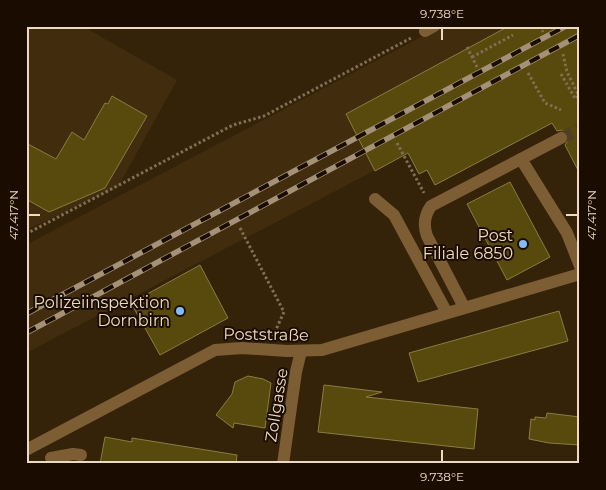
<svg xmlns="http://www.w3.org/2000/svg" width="606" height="490" viewBox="0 0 606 490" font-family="Montserrat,sans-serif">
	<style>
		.built { fill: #412d0e }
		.building { fill: #58490c; stroke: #8c7c43 }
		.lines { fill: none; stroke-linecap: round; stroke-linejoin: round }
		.minor-tunnel { stroke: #513e25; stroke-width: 12; stroke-dasharray: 12 6; stroke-linecap: butt }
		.path { stroke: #816e55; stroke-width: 3; stroke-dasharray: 2.5 2.5; stroke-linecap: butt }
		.minor { stroke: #7d5e34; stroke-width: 12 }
		.rail-casing { stroke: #a49178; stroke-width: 5.5 }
		.rail { stroke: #1a0d00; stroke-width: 4; stroke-dasharray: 11; stroke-linecap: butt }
		.ticks { fill: none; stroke: #eddac1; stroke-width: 2 }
		.poi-dot { fill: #86bbfb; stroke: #1a0d00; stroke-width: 2 }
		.labels { text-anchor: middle; stroke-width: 4; stroke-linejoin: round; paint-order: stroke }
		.poi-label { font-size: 16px; fill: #eddac1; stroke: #1a0d00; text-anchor: end }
		.street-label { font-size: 16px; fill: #eddac1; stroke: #1a0d00 }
		.neatline { fill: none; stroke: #eddac1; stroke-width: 2 }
		.ticks-label { font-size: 12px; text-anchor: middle; fill: #eddac1 }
	</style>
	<rect width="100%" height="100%" fill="#352309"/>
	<g class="built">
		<polygon points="26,26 82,26 177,80 118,187 26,230"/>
		<polygon points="442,26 580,26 580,109 435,185 427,170 419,174 408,153 26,353 26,245"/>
	</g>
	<g class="building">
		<polygon points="509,26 580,26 580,174 565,145 569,139 568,134 562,130 557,131 552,123 435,185 427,170 419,174 408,153 375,171 346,114"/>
		<polygon points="112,96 147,116 105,188 49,212 26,199 26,143 56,159 72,132 84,140 105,103 108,104"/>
		<polygon points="510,182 550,257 507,280 467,204"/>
		<polygon points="200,265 228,318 160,355 131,303"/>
		<polygon points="559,311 568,341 418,382 409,353"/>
		<polygon points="248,376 263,379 271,383 265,428 234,423 233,428 216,415 232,394 235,382"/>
		<polygon points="324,385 382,392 366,397 478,409 474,449 318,432"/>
		<polygon points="547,413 580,417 580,445 549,443 529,439 531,419 535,420 535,417 546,418"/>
		<polygon points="105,437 132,442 132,438 237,455 236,464 100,464"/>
	</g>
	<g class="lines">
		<polyline class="minor-tunnel" points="561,138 580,129"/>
		<g class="path">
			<polyline points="540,26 543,32"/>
			<polyline points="467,47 477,67"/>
			<polyline points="563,54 567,72 578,94 576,100"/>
			<polyline points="472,57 513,35"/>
			<polyline points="528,73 545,103 561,110"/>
			<polyline points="561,74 576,100"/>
			<polyline points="397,143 424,193"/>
			<polyline points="240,228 284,312 273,336"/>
			<polyline points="26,234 233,125 264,116 411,38"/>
		</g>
		<g class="minor">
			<polyline points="425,31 434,26"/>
			<polyline points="521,159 567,233 580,266"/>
			<polyline points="375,199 394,215 447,313"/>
			<path d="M464,307L427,236C423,225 424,216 431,206L561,138"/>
			<polyline points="26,450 215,350 242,348 287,351 322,350 580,274"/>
			<polyline points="51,458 73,454 81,455"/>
			<polyline points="283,464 296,372 301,351"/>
		</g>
		<defs>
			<g id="rail">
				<polyline points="26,314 566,26"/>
				<polyline points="26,333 580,35"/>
			</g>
		</defs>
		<use href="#rail" class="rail-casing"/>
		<use href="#rail" class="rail"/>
	</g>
	<path class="ticks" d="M442,28V40M28,215H40M566,215H578M442,450V462"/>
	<g class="poi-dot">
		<circle cx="523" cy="244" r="5"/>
		<circle cx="180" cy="311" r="5"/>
	</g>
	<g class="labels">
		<g class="poi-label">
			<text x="513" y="241">Post<tspan x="513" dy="18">Filiale 6850</tspan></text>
			<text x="170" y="308">Polizeiinspektion<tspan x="170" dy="18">Dornbirn</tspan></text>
		</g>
		<g class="street-label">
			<text transform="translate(266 334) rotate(1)" y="6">Poststraße</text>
			<text transform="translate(276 405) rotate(-81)" y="6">Zollgasse</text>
		</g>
	</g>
	<rect width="606" height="490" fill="none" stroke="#1a0d00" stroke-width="55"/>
	<rect x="28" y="28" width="550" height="434" class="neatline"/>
	<g class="ticks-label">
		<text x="442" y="18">9.738°E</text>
		<text transform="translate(14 215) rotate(-90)" y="4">47.417°N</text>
		<text transform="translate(592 215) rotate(-90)" y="4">47.417°N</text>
		<text x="442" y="481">9.738°E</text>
	</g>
</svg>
